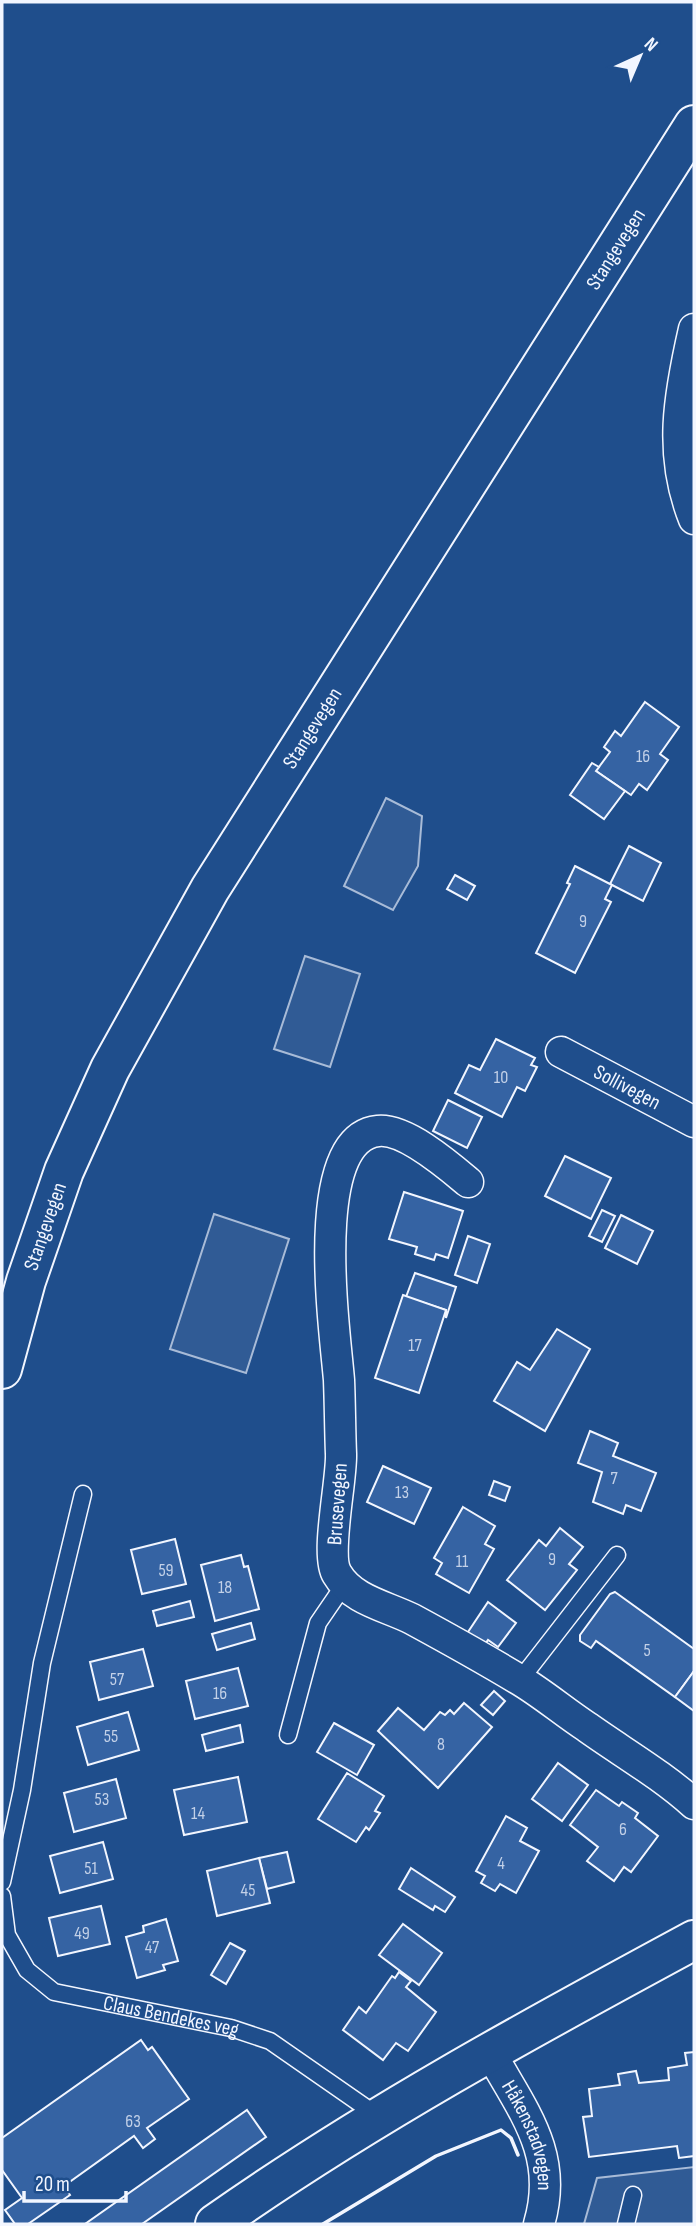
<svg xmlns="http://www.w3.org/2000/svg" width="696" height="2226" viewBox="0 0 696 2226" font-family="'Sofia Sans Condensed',sans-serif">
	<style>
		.built { fill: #305b95; stroke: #a8bbd7; stroke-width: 2 }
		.building { fill: #3563a3; stroke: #f2f6ff; stroke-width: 2 }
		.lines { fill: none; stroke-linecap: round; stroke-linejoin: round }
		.lane-casing { stroke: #f2f6ff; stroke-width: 19 }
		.street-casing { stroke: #f2f6ff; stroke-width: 33 }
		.secondary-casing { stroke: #f2f6ff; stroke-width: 42 }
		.primary-casing { stroke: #f2f6ff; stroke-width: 42 }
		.lane { stroke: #1f4e8c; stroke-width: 16 }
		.street { stroke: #1f4e8c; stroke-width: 30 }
		.secondary { stroke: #1f4e8c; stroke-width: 38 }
		.primary { stroke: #1f4e8c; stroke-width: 38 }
		.wall { stroke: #f2f6ff; stroke-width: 3.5 }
		.labels { text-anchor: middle; stroke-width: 5; stroke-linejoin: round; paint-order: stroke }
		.number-label { font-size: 18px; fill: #c3d1e8 }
		.street-label { font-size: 21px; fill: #f2f6ff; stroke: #1f4e8c }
	</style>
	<rect width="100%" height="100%" fill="#1f4e8c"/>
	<g class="built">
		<polygon points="386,798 422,816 418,866 393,910 344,886"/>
		<polygon points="305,956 360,974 330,1067 274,1049"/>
		<polygon points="214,1214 289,1239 246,1373 170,1349"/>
		<polygon points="694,2167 694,2224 584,2224 597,2178"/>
	</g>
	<g class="building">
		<polygon points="645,702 679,727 660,754 668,760 647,790 639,784 631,795 596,771 610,752 604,747 615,731 621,736"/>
		<polygon points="592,763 599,767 596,771 625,791 604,819 570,795"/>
		<polygon points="629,846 661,863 643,901 610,884"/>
		<polygon points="575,866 612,885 605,899 611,902 575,973 536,953 570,884 567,883"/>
		<polygon points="455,875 475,886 467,900 447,889"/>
		<polygon points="496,1039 535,1058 531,1065 537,1067 525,1091 517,1087 502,1117 455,1093 469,1065 480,1070"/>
		<polygon points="448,1100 482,1117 467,1148 433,1131"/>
		<polygon points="565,1156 611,1178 591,1219 545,1196"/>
		<polygon points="404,1192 463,1211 448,1258 436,1254 434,1260 415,1254 417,1247 389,1239"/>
		<polygon points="602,1210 615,1216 602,1242 589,1236"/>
		<polygon points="621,1215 653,1231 637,1264 605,1248"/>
		<polygon points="468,1236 490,1244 477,1283 455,1275"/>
		<polygon points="415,1273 456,1287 446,1318 446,1310 406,1297"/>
		<polygon points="403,1295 446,1310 419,1393 375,1378"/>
		<polygon points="557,1329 590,1349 545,1431 494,1401 517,1362 530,1370"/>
		<polygon points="590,1431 618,1443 613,1456 656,1473 641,1511 626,1505 623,1514 593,1502 602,1472 578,1463"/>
		<polygon points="383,1466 431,1488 414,1524 367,1502"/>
		<polygon points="494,1481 510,1487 505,1501 489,1495"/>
		<polygon points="463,1507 495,1526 485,1544 494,1549 469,1593 436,1574 442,1563 434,1558"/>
		<polygon points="560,1528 583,1547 569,1564 577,1570 545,1610 507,1580 539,1540 546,1546"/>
		<polygon points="175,1539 186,1584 142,1594 131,1550"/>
		<polygon points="241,1555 244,1567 248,1566 259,1609 215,1621 201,1565"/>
		<polygon points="615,1592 694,1649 694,1671 675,1697 596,1641 591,1648 580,1641 580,1635 610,1594"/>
		<polygon points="190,1601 194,1617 157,1626 153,1611"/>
		<polygon points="488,1602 516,1623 498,1647 488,1640 483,1647 466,1635"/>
		<polygon points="251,1623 255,1639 217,1650 212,1634"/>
		<polygon points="143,1649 153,1686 99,1700 90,1662"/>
		<polygon points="238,1668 248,1706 195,1719 186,1681"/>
		<polygon points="694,1671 694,1711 675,1697"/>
		<polygon points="494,1691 505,1701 493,1715 481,1705"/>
		<polygon points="464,1703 492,1727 438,1788 378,1731 398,1708 424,1730 440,1712 445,1715 450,1710 454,1714"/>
		<polygon points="128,1712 139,1750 88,1765 77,1727"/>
		<polygon points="334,1723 374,1745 357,1775 317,1752"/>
		<polygon points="240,1725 243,1742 206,1751 202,1735"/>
		<polygon points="558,1763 588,1785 562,1821 532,1799"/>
		<polygon points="347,1773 384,1796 375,1811 380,1813 369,1830 366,1827 356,1842 318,1819"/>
		<polygon points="238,1777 247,1822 184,1835 174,1790"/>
		<polygon points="116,1779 126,1818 74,1832 64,1793"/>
		<polygon points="596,1790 619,1806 622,1802 638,1813 635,1818 658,1836 631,1872 624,1867 614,1881 587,1861 598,1847 570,1825"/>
		<polygon points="506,1816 527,1828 520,1841 539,1851 516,1893 500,1884 495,1891 481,1883 485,1876 476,1871"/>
		<polygon points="103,1842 113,1879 60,1893 50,1856"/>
		<polygon points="287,1852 294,1882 267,1889 259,1858"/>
		<polygon points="259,1858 270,1903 217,1916 207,1871"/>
		<polygon points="411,1868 455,1897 445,1912 435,1906 433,1910 399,1889"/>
		<polygon points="101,1906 110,1944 58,1956 49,1918"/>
		<polygon points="166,1919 178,1961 163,1965 165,1970 137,1978 126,1937 144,1932 143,1926"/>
		<polygon points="403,1924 442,1953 419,1985 379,1955"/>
		<polygon points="230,1943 245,1951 226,1984 211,1975"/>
		<polygon points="399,1972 411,1981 406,1987 436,2012 408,2051 396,2043 383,2060 343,2030 359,2007 366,2013 392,1976 395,1978"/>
		<polygon points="141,2040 148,2050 152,2047 189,2099 147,2128 155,2139 143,2148 134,2136 64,2186 70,2195 28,2224 15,2224 5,2210 22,2198 2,2170 2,2138"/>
		<polygon points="694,2052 694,2156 679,2158 677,2146 589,2157 583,2117 592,2116 589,2089 620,2085 618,2074 636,2071 639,2083 669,2080 668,2068 687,2065 685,2053"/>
		<polygon points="247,2110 266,2137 142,2224 85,2224"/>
	</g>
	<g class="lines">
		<defs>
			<g id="lane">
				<polyline points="520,1680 617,1555"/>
				<polyline points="288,1735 318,1623 344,1585"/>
				<polyline points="2,1882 22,1790 42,1663 83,1494"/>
				<path id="s1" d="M2,1896L7,1935L27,1970L54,1992L231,2028L270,2041L378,2116"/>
				<polyline points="626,2224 633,2195"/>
			</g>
			<g id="street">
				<path d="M694,329C679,395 668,454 694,519"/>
				<path id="s2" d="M561,1052L694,1122"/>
				<path d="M468,1182C449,1166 405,1128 378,1131C307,1138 335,1331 339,1380C340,1404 340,1429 341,1454C342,1480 325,1555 337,1574C352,1600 386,1606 412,1619C447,1638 483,1658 518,1679C542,1693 564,1712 587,1727C622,1752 662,1775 694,1804"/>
				<path id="s3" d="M490,2052C522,2110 560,2154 539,2224"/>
			</g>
			<path id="secondary" d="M215,2224C367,2117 531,2028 694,1940"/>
			<g id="primary">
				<path id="s4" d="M2,1369L26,1281L64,1171L110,1069L210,889L694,125"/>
			</g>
		</defs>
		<use href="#lane" class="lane-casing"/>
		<use href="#street" class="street-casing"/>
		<use href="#secondary" class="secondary-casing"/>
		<use href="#primary" class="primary-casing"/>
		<use href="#lane" class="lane"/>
		<use href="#street" class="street"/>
		<use href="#secondary" class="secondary"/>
		<use href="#primary" class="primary"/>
		<polyline class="wall" points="323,2224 436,2156 501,2130 511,2138 518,2155"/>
	</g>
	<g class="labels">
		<g class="number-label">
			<text x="643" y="762">16</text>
			<text x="583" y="927">9</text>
			<text x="501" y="1083">10</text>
			<text x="415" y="1351">17</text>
			<text x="614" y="1484">7</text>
			<text x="402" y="1498">13</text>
			<text x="552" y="1565">9</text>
			<text x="462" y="1567">11</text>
			<text x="166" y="1576">59</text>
			<text x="225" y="1593">18</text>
			<text x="647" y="1656">5</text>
			<text x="117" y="1685">57</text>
			<text x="220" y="1699">16</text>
			<text x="111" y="1742">55</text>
			<text x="441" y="1750">8</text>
			<text x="102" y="1805">53</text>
			<text x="198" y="1819">14</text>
			<text x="623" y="1835">6</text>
			<text x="501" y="1869">4</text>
			<text x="91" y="1874">51</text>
			<text x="248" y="1896">45</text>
			<text x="82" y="1939">49</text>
			<text x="152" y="1953">47</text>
			<text x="133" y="2127">63</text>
		</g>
		<g class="street-label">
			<text dy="7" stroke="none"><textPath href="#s4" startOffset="1283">Stangevegen</textPath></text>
			<text dy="7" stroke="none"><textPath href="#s4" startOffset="716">Stangevegen</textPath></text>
			<text dy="7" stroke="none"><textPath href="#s2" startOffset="75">Sollivegen</textPath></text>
			<text dy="7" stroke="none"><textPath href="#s4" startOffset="149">Stangevegen</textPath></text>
			<text transform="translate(337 1504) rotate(-86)" y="7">Brusevegen</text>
			<text dy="7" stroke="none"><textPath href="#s1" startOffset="234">Claus Bendekes veg</textPath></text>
			<text dy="7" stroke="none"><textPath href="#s3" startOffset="93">Håkenstadvegen</textPath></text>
		</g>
	</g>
	<rect width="696" height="2226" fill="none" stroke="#f2f6ff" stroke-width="7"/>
	<g transform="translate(640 56) rotate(44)" stroke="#1f4e8c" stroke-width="5" paint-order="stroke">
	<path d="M0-5L12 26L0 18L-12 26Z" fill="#f2f6ff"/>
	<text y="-10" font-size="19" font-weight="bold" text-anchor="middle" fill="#f2f6ff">N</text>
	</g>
	<path d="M24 2191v10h102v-10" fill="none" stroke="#f2f6ff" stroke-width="3.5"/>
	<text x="35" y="2191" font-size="21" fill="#f2f6ff" stroke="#1f4e8c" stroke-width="5" paint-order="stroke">20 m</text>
</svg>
